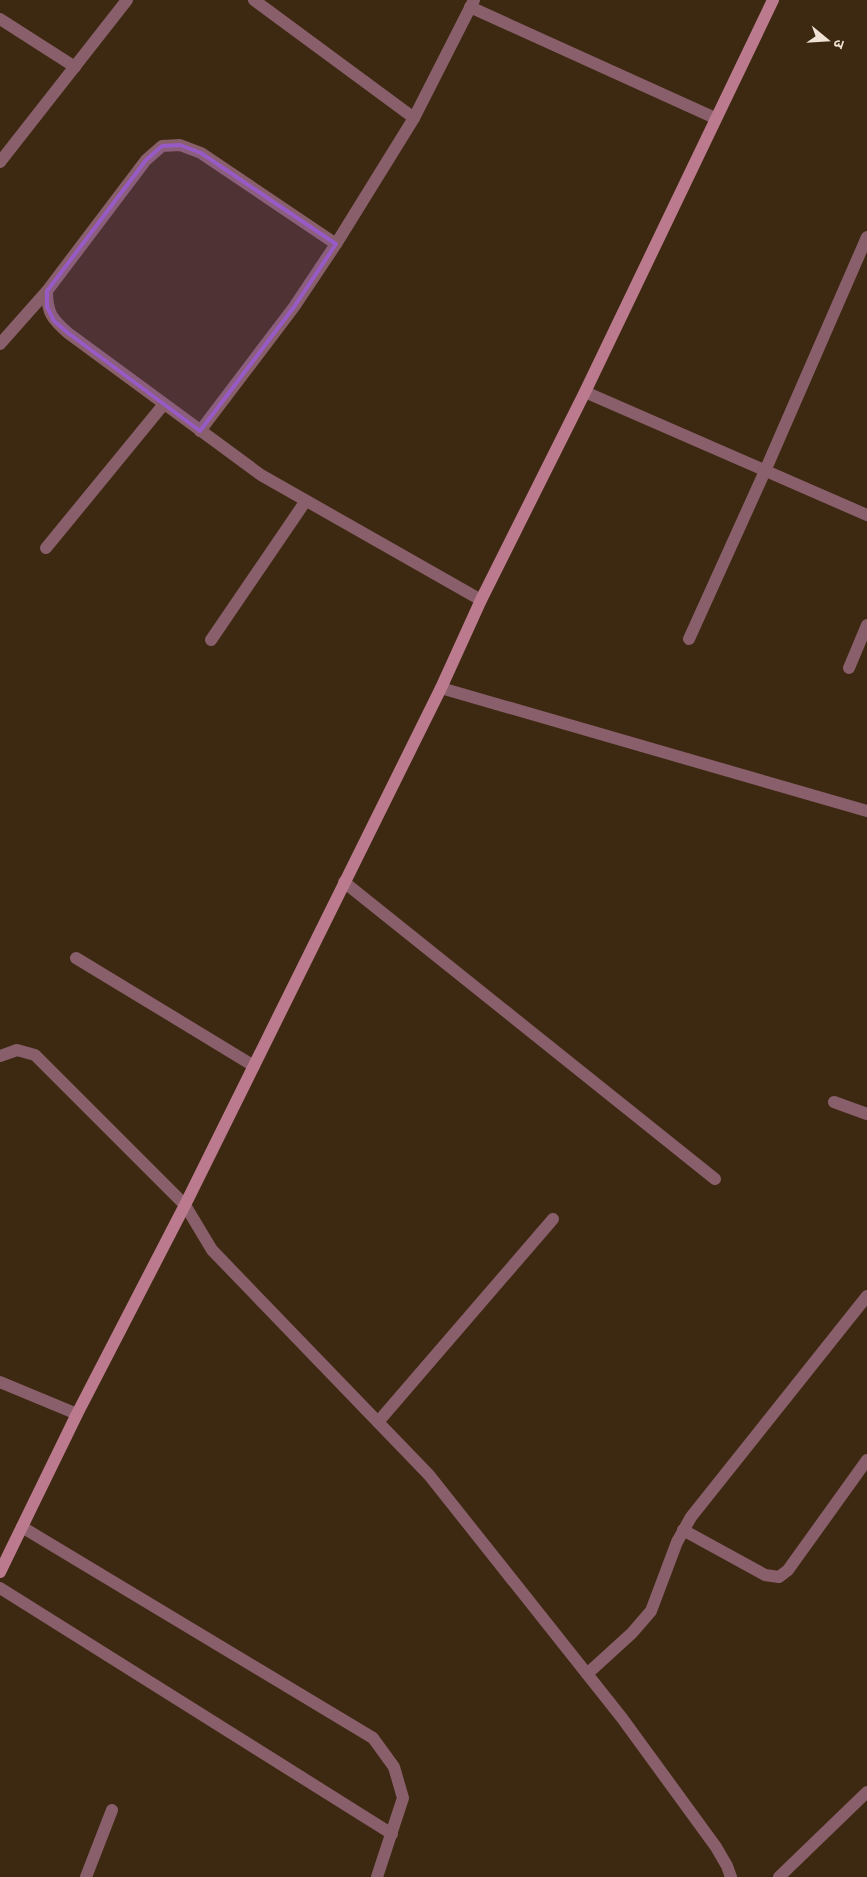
<svg xmlns="http://www.w3.org/2000/svg" width="867" height="1877" viewBox="0 0 867 1877" font-family="'Roboto Condensed','Noto Sans Devanagari',sans-serif">
	<style>
		.lines { fill: none; stroke-linecap: round; stroke-linejoin: round }
		.lane { stroke: #895f6b; stroke-width: 12 }
		.street { stroke: #895f6b; stroke-width: 12 }
		.secondary { stroke: #bb7a8e; stroke-width: 12 }
		.marked { fill: #985ac4; fill-opacity: 0.2; stroke: #985ac4; stroke-width: 4; stroke-linejoin: round }
	</style>
	<rect width="100%" height="100%" fill="#3d2911"/>
	<g class="lines">
		<g class="lane">
			<polyline points="76,958 254,1066"/>
			<polyline points="86,1877 112,1810"/>
		</g>
		<g class="street">
			<polyline points="254,0 414,118"/>
			<polyline points="470,7 715,118"/>
			<polyline points="0,19 75,67"/>
			<polyline points="0,162 127,0"/>
			<path d="M336,244L201,153L180,145L162,146L146,160L47,291C47,313 52,319 68,333L261,475L481,600"/>
			<polyline points="0,344 47,291"/>
			<polyline points="585,392 867,515"/>
			<polyline points="200,431 294,307 336,244 414,118 474,0"/>
			<polyline points="46,548 164,404"/>
			<polyline points="689,639 765,471 867,237"/>
			<polyline points="211,640 305,502"/>
			<polyline points="849,668 867,625"/>
			<polyline points="441,688 867,811"/>
			<polyline points="344,882 715,1179"/>
			<polyline points="0,1056 17,1050 35,1055 185,1205 212,1250 429,1475 622,1718 716,1847 727,1866 731,1877"/>
			<polyline points="834,1102 867,1114"/>
			<polyline points="0,1382 77,1414"/>
			<polyline points="378,1422 553,1219"/>
			<polyline points="22,1527 373,1738 394,1767 403,1798 377,1877"/>
			<polyline points="683,1530 765,1575 779,1577 788,1570 867,1460"/>
			<polyline points="0,1588 392,1834"/>
			<polyline points="587,1674 632,1633 651,1611 677,1542 691,1517 867,1296"/>
			<polyline points="779,1877 867,1792"/>
		</g>
		<polyline class="secondary" points="0,1572 77,1414 185,1205 441,688 481,600 585,392 773,0"/>
	</g>
	<path class="marked" d="M180,145L201,153L336,244L294,307L200,431L68,333L54,321L47,307V291L146,160L162,146Z"/>
	<g transform="translate(827 40) rotate(108)" stroke="#3d2911" stroke-width="4" paint-order="stroke">
	<path d="M0-4L9 19L0 12L-9 19Z" fill="#efe2d4"/>
	<text y="-8" font-size="14" font-weight="bold" text-anchor="middle" fill="#efe2d4">उ</text>
	</g>
</svg>
